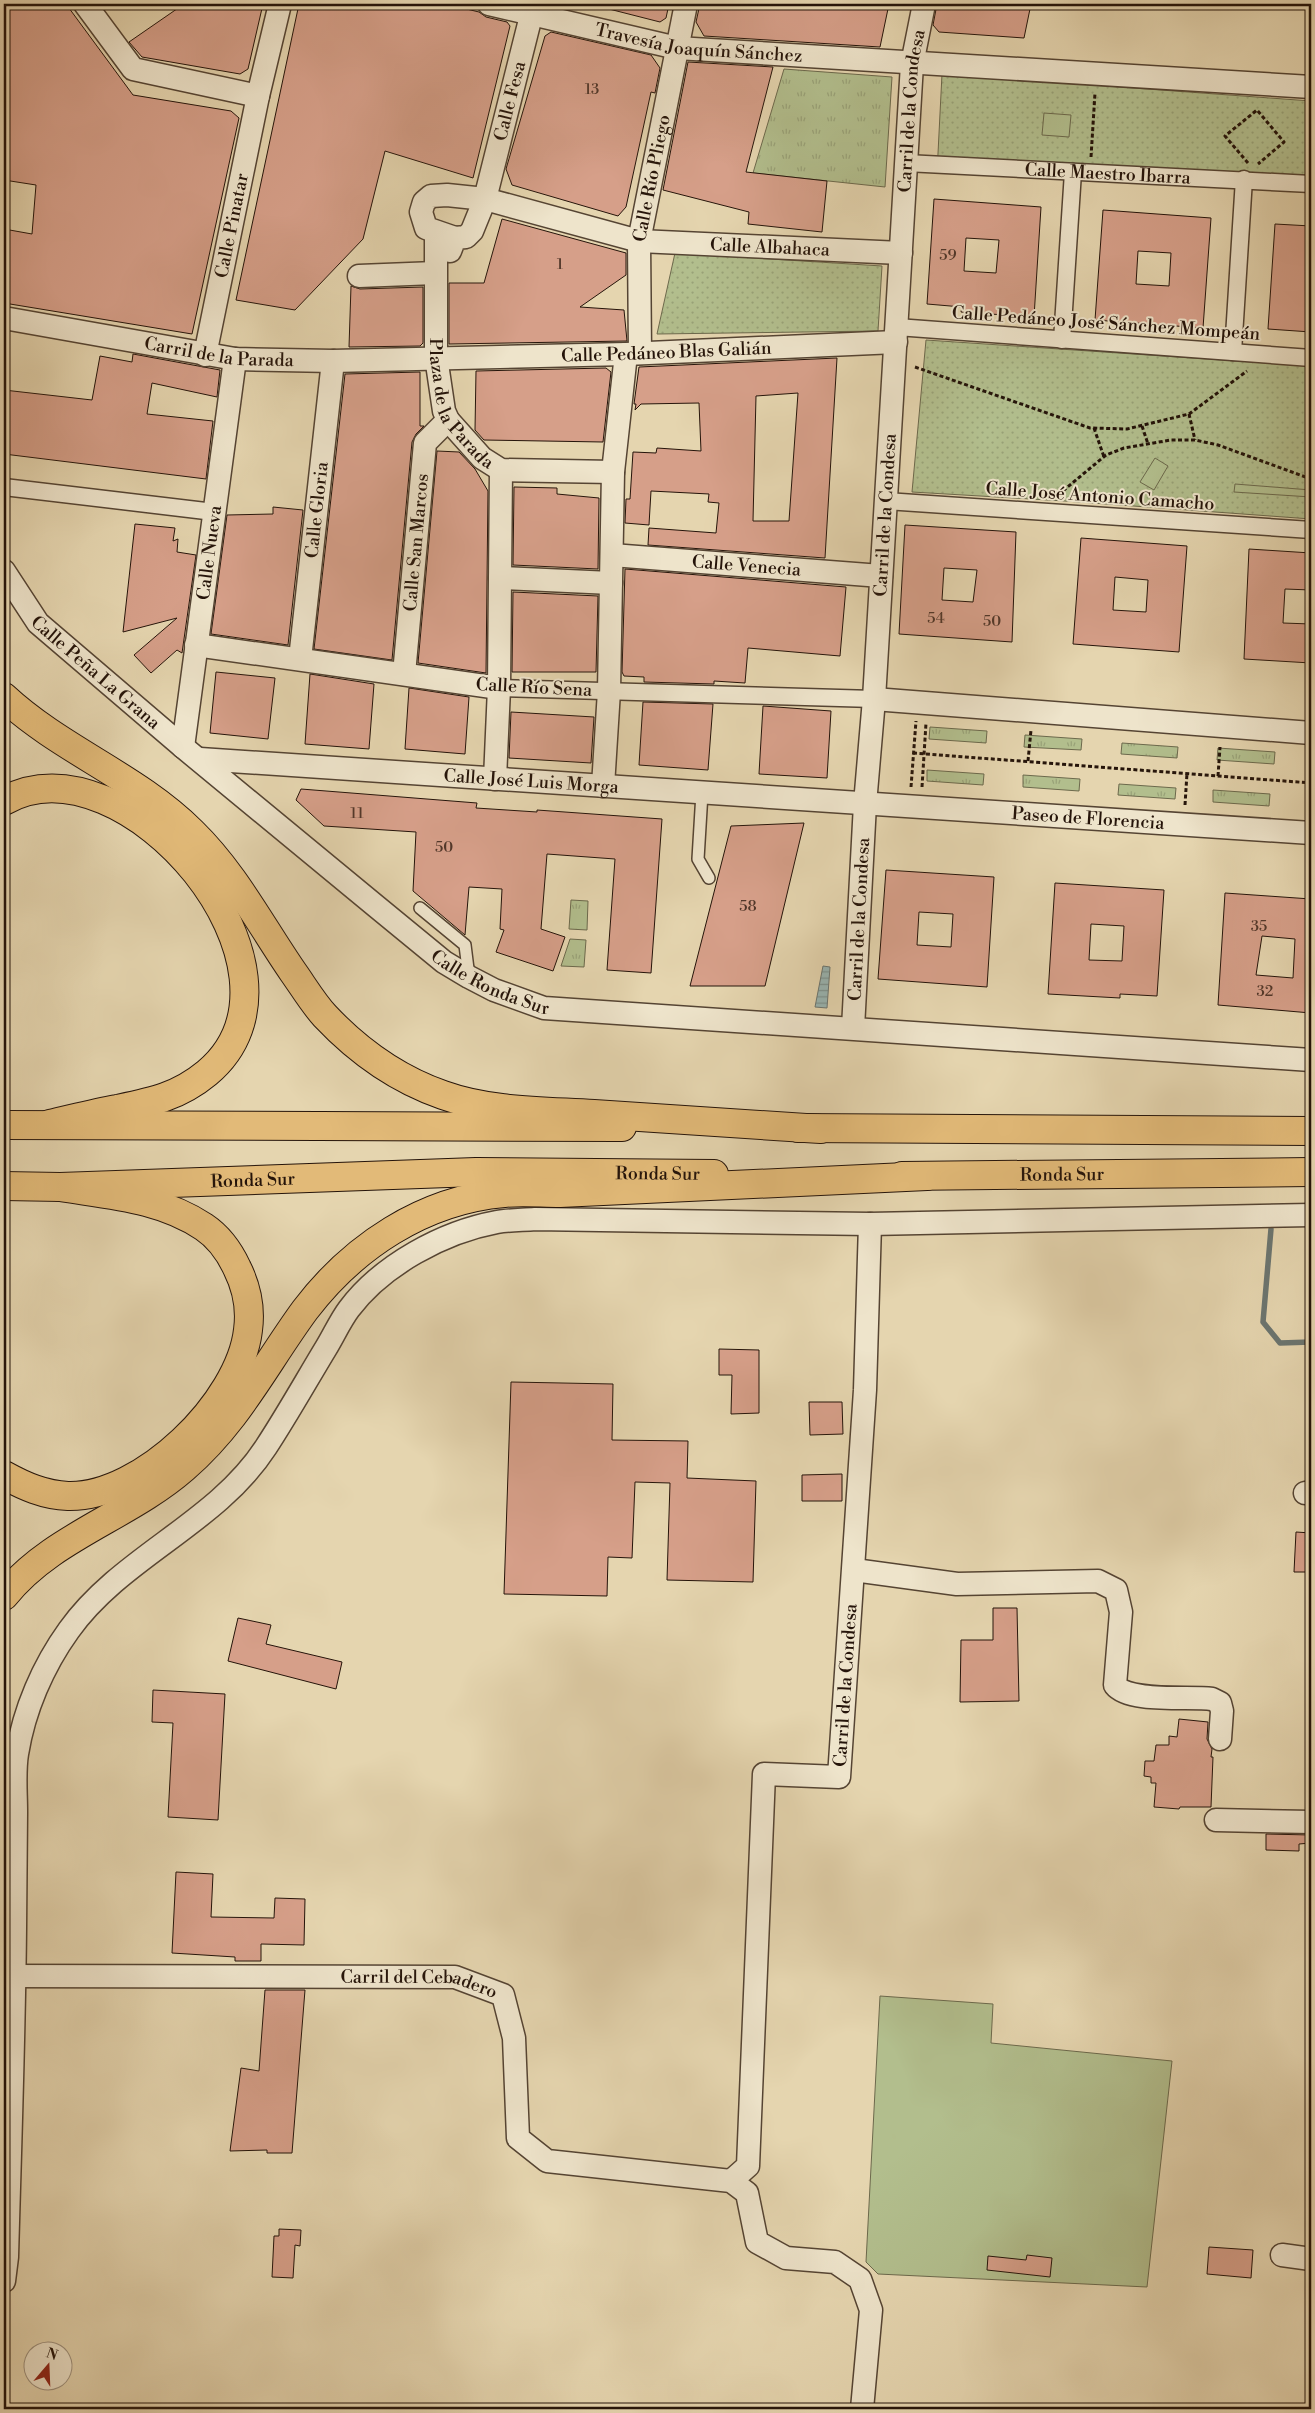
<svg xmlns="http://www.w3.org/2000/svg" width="1315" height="2413" viewBox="0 0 1315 2413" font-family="'Libre Bodoni',serif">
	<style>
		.grass { fill: url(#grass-tufts); stroke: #6c694c }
		.park { fill: url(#park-dots); stroke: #6c694c }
		.garden { fill: #b2be8d; stroke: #6c694c }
		.water { fill: url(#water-rules); stroke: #6b7570 }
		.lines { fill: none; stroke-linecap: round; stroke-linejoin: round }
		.stream { stroke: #6b7570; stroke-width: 5.5 }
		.building { fill: #d69f89; stroke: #25140a; fill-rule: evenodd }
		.service-casing { stroke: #543; stroke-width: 14 }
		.pedestrian-casing { stroke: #543; stroke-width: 19 }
		.minor-casing { stroke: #543; stroke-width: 25 }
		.primary-casing { stroke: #25140a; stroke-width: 30 }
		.motorway-casing { stroke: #25140a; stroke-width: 30 }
		.path { stroke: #25140a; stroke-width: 3; stroke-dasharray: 4 2.5; stroke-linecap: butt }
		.service { stroke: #eee4cb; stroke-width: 11 }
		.pedestrian { stroke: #eee4cb; stroke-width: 16 }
		.minor { stroke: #eee4cb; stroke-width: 22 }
		.primary { stroke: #e2ba78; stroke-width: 28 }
		.motorway { stroke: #e2ba78; stroke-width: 28 }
		.labels { text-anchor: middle; stroke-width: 4; stroke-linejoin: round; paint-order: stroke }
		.number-label { font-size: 15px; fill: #51372a }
		.street-label { font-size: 18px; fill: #25140a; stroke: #eee4cb }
	</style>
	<defs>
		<pattern id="grass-tufts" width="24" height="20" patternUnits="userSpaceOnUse" patternTransform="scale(1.25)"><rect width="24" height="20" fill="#b2be8d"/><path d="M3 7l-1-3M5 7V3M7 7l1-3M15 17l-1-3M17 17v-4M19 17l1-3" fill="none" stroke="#99a278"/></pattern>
		<pattern id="park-dots" width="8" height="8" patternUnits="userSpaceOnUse" patternTransform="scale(1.25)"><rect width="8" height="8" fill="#b2be8d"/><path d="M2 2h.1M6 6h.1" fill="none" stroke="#99a278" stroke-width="1.8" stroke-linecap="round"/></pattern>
		<pattern id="water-rules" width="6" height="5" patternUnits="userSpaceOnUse" patternTransform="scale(1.25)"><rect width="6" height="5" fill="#99b6b4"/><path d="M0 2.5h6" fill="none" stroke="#7d9391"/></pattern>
	</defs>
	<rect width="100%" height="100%" fill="#e5d5af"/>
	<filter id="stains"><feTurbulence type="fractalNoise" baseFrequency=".004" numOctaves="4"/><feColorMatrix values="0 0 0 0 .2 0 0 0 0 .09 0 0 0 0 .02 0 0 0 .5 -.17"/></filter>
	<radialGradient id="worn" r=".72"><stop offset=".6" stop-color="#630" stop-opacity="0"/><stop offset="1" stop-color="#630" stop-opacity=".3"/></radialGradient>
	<g class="grass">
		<polygon points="784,69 892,77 885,187 753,173"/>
		<polygon points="930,727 987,731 986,743 929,739"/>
		<polygon points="1025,735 1082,739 1081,750 1024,747"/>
		<polygon points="1122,743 1178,747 1177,758 1121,754"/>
		<polygon points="1218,748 1275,752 1274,764 1217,760"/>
		<polygon points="927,770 984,774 983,785 927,781"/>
		<polygon points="1023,775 1080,779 1079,791 1023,787"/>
		<polygon points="1119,784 1176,788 1175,799 1118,795"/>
		<polygon points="1213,790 1270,794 1269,806 1213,802"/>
		<polygon points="571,900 588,901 587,930 569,929"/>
		<polygon points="570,939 586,940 584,967 561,966"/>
	</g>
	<g class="park">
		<polygon points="942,74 1311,101 1311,189 937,173"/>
		<polygon points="675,253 882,266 878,331 657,334"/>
		<polygon points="926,340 1311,366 1311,519 1065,501 912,492"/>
	</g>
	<g class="garden">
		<polygon points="1044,113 1071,115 1069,137 1042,135"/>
		<polygon points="1155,458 1168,466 1154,490 1140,482"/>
		<polygon points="1235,484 1311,490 1311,497 1234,492"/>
		<polygon points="880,1996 993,2004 991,2043 1172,2061 1147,2287 878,2274 866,2262"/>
	</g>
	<polygon class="water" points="823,966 830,967 827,1008 815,1007"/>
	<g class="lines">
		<polyline class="stream" points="1271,1229 1263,1322 1280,1343 1311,1342"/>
	</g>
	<g class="building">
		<polygon points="4,4 66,4 133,95 231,111 239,118 192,334 4,303 4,229 32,234 36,185 4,180"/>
		<polygon points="184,4 263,4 248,69 240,74 142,57 129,42"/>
		<polygon points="299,4 446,4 479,12 486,17 507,22 510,26 473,178 385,151 363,239 295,310 236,300"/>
		<polygon points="610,4 669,4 666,18 660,22 609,9"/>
		<polygon points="700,4 889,4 880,47 704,36 696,22"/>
		<polygon points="937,4 1031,4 1024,38 939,32 933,25"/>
		<polygon points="551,32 651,55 660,68 655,93 651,92 626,207 618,216 512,185 506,169 545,36"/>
		<polygon points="688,62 773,67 746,172 827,181 822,232 748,224 749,212 663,190"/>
		<path d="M934,199L1041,207L1034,317L961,312L962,307L927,304ZM966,238L999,240L996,273L964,271Z"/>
		<path d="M1103,210L1211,218L1203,328L1095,320ZM1138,251L1171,253L1169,286L1136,284Z"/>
		<polygon points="502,219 626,253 626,275 580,307 624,310 627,341 449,344 449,283 484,283"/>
		<polygon points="1275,224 1311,226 1311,262 1308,261 1306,295 1311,296 1311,332 1268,329"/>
		<polygon points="351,286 360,289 423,287 423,343 420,346 349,347"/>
		<polygon points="133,354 220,370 217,397 152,383 147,414 213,421 206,479 4,454 4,390 92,400 100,356 132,362"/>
		<path d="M837,358L825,558L648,545L649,528L716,533L719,503L708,502L709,494L651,491L649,525L625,523L626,499H630L633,452L656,453L657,448L701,451L699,403L641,404L635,410L636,404H634L639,367ZM798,393L789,521H753L756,396Z"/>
		<polygon points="606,368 611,372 603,442 484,440 475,430 476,371"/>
		<polygon points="420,372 420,426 424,426 416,434 412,442 392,660 314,649 345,374"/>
		<polygon points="437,451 459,452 475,469 488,491 486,673 418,663"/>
		<polygon points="514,487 557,488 557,494 599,498 598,569 513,565"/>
		<polygon points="273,507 303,510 288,645 211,634 227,515 273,514"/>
		<polygon points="135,524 175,528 173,541 178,539 177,552 196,555 182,653 177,650 151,673 134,655 177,618 123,632"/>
		<path d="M905,525L1016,532L1012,642L899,634ZM944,568L977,570L973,602L942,600Z"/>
		<path d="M1081,538L1187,546L1179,652L1073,644ZM1115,577L1148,580L1146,612L1113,610Z"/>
		<polygon points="1249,549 1311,553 1311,590 1285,589 1283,623 1311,624 1311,663 1244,659"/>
		<polygon points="625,569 846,587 840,656 748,648 745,683 714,681 714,684 644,682 644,677 624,676 622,672"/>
		<polygon points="513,592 598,596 596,672 512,672"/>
		<polygon points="216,672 275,678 268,739 210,733"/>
		<polygon points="310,674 374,684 369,749 305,744"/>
		<polygon points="409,688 469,697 465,754 405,749"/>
		<polygon points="643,702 713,704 708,770 639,765"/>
		<polygon points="763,706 831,711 827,778 759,774"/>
		<polygon points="511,712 594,717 591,763 509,758"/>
		<polygon points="301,789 477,803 476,808 537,812 537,810 662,819 651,973 607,970 615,859 547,854 541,929 565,937 553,971 496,952 504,930 500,929 502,889 469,887 465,935 413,891 416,832 324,826 296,800"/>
		<polygon points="804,823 765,986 690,986 731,826"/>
		<path d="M886,870L994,877L987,987L878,979ZM919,912L953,914L951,947L917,945Z"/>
		<path d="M1055,883L1164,890L1157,996L1120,994V998L1048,994ZM1091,924L1124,926L1122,961L1089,960Z"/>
		<path d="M1225,893L1311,899V1013L1218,1005ZM1262,936L1295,939L1293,978L1256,975Z"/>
		<polygon points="719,1349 759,1350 759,1413 731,1414 732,1375 719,1375"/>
		<polygon points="511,1382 613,1384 612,1440 688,1441 687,1478 756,1481 753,1582 667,1580 670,1483 635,1482 632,1558 608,1557 607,1596 504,1594"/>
		<polygon points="809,1402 842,1402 843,1434 810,1435"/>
		<polygon points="842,1474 842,1501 802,1501 802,1475"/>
		<polygon points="1296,1532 1311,1533 1311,1572 1294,1572"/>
		<polygon points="993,1608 1017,1608 1019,1701 960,1702 961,1640 993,1640"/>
		<polygon points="238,1618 271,1625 266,1644 342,1662 336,1689 228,1661"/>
		<polygon points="153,1690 225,1694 218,1820 168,1817 173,1723 152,1722"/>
		<polygon points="1179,1719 1208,1722 1207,1739 1212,1749 1211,1757 1213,1757 1211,1807 1180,1807 1179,1809 1154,1807 1156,1783 1151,1783 1151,1777 1144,1776 1145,1761 1154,1761 1156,1745 1169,1745 1169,1736 1177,1737"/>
		<polygon points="1266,1834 1311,1835 1311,1843 1299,1844 1299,1851 1266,1850"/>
		<polygon points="176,1872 213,1874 211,1917 274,1918 275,1898 305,1899 304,1945 261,1944 261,1961 235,1961 235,1957 172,1953"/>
		<polygon points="265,1990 305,1990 292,2153 267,2153 267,2150 230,2151 241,2068 259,2071"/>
		<polygon points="279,2229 301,2230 300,2246 295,2245 293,2278 272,2277 274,2236 279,2236"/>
		<polygon points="1209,2247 1253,2250 1251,2278 1207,2274"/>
		<polygon points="1027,2255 1052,2258 1050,2277 987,2270 988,2256 1026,2260"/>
	</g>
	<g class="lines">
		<defs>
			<g id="service">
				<polyline points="702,793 698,859 709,878"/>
				<polyline points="420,908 465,945 469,977"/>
			</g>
			<g id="pedestrian">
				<path id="s1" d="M906,163L1311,184"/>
				<polyline points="897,327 1311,358"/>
				<polyline points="1062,340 1073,172"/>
				<polyline points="1233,352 1244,179"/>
				<polyline points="4,487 214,512"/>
				<polyline points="886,501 1311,530"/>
				<polyline points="499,688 874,699"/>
			</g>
			<g id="minor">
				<polyline points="85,4 133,69 258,96"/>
				<path id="s2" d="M489,4L677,48L1311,87"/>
				<path id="s3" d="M436,232V357L444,411L448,420L482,458L501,470L613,472"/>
				<path id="s4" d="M455,238L426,228L421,212L424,202L431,196L447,195L485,199L639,241L901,253"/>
				<path id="s5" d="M450,251L455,238L466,237L472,231L485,199L534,4"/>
				<polyline points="359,276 435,273"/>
				<path id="s6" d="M4,318L235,359L333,361L626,354L896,342"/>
				<path id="s7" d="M640,353L639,241L686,4"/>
				<path id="s8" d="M205,355L258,96L280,4"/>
				<path id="s9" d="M612,555L881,576"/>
				<path id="s10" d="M4,571L38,623L183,747L377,907L444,962L469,977L494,990L544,1008L1311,1060"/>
				<polyline points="500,578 611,583"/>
				<polyline points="196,645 499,688"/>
				<path id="s11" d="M300,659L333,361"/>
				<path id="s12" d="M404,674L425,443L448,420"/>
				<polyline points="874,699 1311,733"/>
				<path id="s13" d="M183,747L235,359"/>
				<path id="s14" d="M200,759L1311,833"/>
				<polyline points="495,779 499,688 501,470"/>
				<polyline points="603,786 609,691 613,472 626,354"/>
				<path id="s15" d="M853,1028L865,804L874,699L912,64L924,4"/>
				<polyline points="1305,1493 1311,1492"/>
				<path d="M854,1570L957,1584L1098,1581L1116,1590L1121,1612L1115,1685C1129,1703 1189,1696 1212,1699L1220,1703L1222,1711L1220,1739"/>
				<polyline points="1216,1820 1311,1822"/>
				<path id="s16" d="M4,1976L455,1977L503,1995L514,2038L518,2138L547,2161L731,2181L747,2193L757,2242L786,2258L835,2262L860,2279L871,2310L862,2409"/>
				<path id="s17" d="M731,2181L748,2166L764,1774L839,1777L865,1390L870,1224"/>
				<polyline points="1282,2255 1311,2259"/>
				<path d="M4,2281L7,2257C10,2147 14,2038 15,1928C15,1889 16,1851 16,1812C16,1793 14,1772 17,1754C24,1710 43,1666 69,1630C122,1556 216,1524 266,1447C287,1415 306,1381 326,1348C334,1335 340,1321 349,1309C382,1265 443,1232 497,1222C509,1220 523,1220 535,1219L870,1224L1311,1215"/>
			</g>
			<g id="primary">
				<polyline points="4,1125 622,1127"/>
				<polyline points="798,1128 1311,1131"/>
				<path id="s18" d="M902,1176L1311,1172"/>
				<path id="s19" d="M4,1186L60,1187L476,1172L714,1174"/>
			</g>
			<g id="motorway">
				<path d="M4,697C61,750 137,777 192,832C234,873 260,924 293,972C303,986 313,1003 325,1016C358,1051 397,1079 443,1095C490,1112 545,1111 594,1114C670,1119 746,1124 821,1129"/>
				<path d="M4,801C124,731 329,971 207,1073C178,1097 151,1102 117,1109C94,1113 72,1119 50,1124"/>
				<path d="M4,1475C24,1486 44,1495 68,1496C142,1498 240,1402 248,1330C251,1308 247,1288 237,1268C230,1253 219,1237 204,1227C161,1198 110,1195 60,1187"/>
				<path d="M4,1596C51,1537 128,1517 184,1468C238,1421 264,1366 305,1310C353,1247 423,1200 504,1193C522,1191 541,1193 560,1193L927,1176"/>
			</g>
		</defs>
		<use href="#service" class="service-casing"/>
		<use href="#pedestrian" class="pedestrian-casing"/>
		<use href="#minor" class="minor-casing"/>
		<use href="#primary" class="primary-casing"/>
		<use href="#motorway" class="motorway-casing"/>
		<g class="path">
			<polyline points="1091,157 1095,93"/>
			<polyline points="1248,163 1225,136 1257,110 1284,142 1258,164"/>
			<polyline points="915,367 1090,428 1127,429 1189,414 1247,371"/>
			<polyline points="1189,414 1195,440"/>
			<polyline points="1142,426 1148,444"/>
			<polyline points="1094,428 1104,457"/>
			<polyline points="1058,495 1106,455 1124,448 1171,440 1195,440 1218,445 1311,479"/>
			<polyline points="913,753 1311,783"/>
			<polyline points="1028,761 1031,730"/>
			<polyline points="1218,776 1220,747"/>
			<polyline points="911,787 916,721"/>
			<polyline points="922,787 926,723"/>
			<polyline points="1185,805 1187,773"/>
		</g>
		<use href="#service" class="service"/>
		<use href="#pedestrian" class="pedestrian"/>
		<use href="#minor" class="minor"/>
		<use href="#primary" class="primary"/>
		<use href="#motorway" class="motorway"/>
	</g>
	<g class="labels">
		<g class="number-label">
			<text x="592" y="94">13</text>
			<text x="948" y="260">59</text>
			<text x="560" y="269">1</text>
			<text x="936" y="623">54</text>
			<text x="992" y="626">50</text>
			<text x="357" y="818">11</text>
			<text x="444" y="852">50</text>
			<text x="748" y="911">58</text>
			<text x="1259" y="931">35</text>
			<text x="1265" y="996">32</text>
		</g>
		<g class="street-label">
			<text dy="6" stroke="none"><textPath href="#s2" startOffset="214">Travesía Joaquín Sánchez</textPath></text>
			<text dy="6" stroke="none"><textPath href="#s5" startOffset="169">Calle Fesa</textPath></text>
			<text dy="6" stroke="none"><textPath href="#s15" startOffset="919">Carril de la Condesa</textPath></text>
			<text dy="6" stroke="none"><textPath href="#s1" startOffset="202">Calle Maestro Ibarra</textPath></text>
			<text dy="6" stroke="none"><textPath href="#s7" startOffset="176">Calle Río Pliego</textPath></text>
			<text dy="6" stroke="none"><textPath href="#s8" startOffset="132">Calle Pinatar</textPath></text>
			<text dy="6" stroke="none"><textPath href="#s4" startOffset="412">Calle Albahaca</textPath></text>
			<text transform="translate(1106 323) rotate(4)" y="6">Calle Pedáneo José Sánchez Mompeán</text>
			<text dy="6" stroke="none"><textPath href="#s6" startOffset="218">Carril de la Parada</textPath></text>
			<text dy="6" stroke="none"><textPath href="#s6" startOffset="666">Calle Pedáneo Blas Galián</textPath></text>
			<text dy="6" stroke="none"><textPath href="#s3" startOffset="179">Plaza de la Parada</textPath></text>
			<text transform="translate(1100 496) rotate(4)" y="6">Calle José Antonio Camacho</text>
			<text dy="6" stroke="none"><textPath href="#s11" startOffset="150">Calle Gloria</textPath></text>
			<text dy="6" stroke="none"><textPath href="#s15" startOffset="514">Carril de la Condesa</textPath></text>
			<text dy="6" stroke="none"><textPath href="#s12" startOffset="132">Calle San Marcos</textPath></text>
			<text dy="6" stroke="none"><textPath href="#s13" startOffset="196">Calle Nueva</textPath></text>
			<text dy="6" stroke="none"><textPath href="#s9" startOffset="135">Calle Venecia</textPath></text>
			<text dy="6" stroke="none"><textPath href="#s10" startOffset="138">Calle Peña La Grana</textPath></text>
			<text transform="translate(534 687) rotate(3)" y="6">Calle Río Sena</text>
			<text dy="6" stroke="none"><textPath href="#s14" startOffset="332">Calle José Luis Morga</textPath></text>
			<text dy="6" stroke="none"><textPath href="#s14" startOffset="890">Paseo de Florencia</textPath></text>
			<text dy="6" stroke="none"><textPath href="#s15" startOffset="109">Carril de la Condesa</textPath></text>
			<text dy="6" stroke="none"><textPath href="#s10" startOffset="642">Calle Ronda Sur</textPath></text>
			<text dy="6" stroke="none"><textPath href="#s19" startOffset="654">Ronda Sur</textPath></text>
			<text dy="6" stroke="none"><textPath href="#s18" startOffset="160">Ronda Sur</textPath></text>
			<text dy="6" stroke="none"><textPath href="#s19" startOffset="249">Ronda Sur</textPath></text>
			<text dy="6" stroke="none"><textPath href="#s17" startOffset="582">Carril de la Condesa</textPath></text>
			<text dy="6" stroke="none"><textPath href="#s16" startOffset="416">Carril del Cebadero</textPath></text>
		</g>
	</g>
	<rect width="1315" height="2413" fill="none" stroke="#e5d5af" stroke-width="20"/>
	<rect x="5" y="5" width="1305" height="2403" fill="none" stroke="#25140a" stroke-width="2.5"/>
	<rect x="10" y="10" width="1295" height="2393" fill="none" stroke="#25140a"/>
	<g transform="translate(48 2366) rotate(19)"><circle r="24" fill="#eee4cb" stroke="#9e917e"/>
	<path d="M0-4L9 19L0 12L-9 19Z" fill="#8f2418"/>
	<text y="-8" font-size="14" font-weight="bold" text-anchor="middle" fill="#25140a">N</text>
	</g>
	<rect width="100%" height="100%" filter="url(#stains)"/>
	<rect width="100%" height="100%" fill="url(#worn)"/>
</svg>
